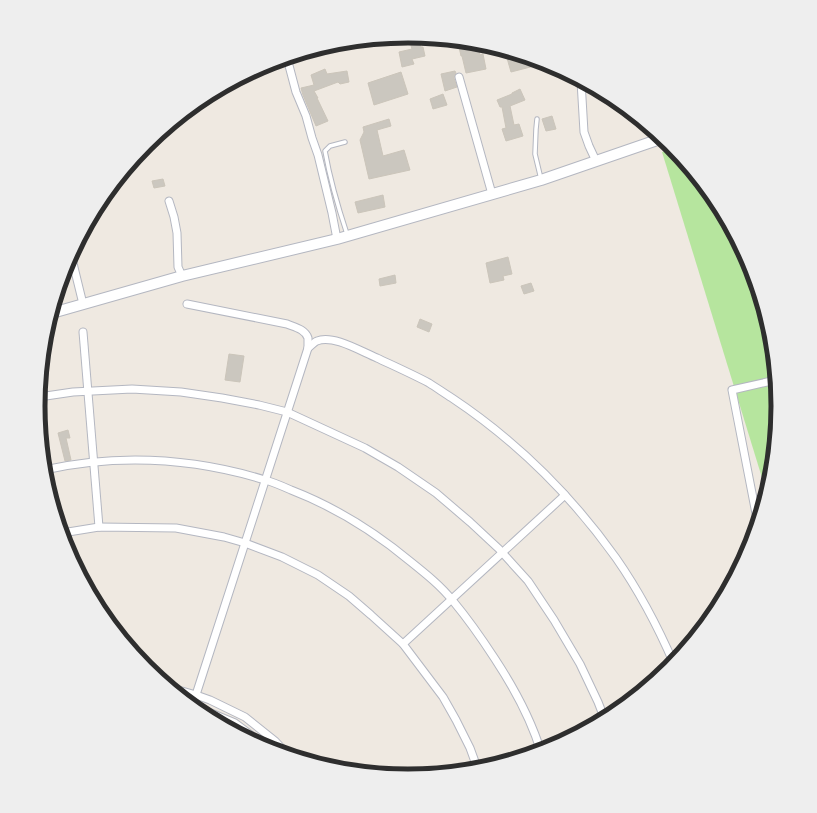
<svg xmlns="http://www.w3.org/2000/svg" width="817" height="813" viewBox="0 0 817 813" font-family="Inter,sans-serif">
	<style>
		.green { fill: #b6e59e }
		.building { fill: #cbc7bf; stroke: #cbc5ba }
		.lines { fill: none; stroke-linecap: round; stroke-linejoin: round }
		.lane-casing { stroke: #b4b7c1; stroke-width: 5.5 }
		.street-casing { stroke: #b4b7c1; stroke-width: 9 }
		.secondary-casing { stroke: #b4b7c1; stroke-width: 12 }
		.lane { stroke: #fff; stroke-width: 3.5 }
		.street { stroke: #fff; stroke-width: 7 }
		.secondary { stroke: #fff; stroke-width: 10 }
		.rim { fill: none; stroke: #2e2e2e; stroke-width: 5 }
	</style>
	<rect width="100%" height="100%" fill="#efe9e1"/>
	<polygon class="green" points="674,149 717,201 751,265 772,334 779,407 772,479 767,494 662,152"/>
	<g class="building">
		<polygon points="419,40 421,47 423,47 425,56 412,59 414,64 402,67 399,52 412,49 410,42"/>
		<polygon points="477,43 480,55 483,54 486,69 466,73 462,56 461,56 459,47"/>
		<polygon points="505,51 528,57 546,63 511,72"/>
		<polygon points="325,69 327,74 347,71 349,82 340,84 338,82 314,91 318,98 317,98 328,121 316,126 303,95 301,88 314,85 311,75"/>
		<polygon points="455,71 456,73 454,78 457,87 445,91 441,74"/>
		<polygon points="401,72 408,94 374,105 368,83"/>
		<polygon points="520,89 525,100 510,106 514,125 519,124 523,136 506,141 502,129 506,128 502,107 500,107 497,100 512,94 512,93"/>
		<polygon points="443,94 447,105 433,109 430,99"/>
		<polygon points="552,116 556,129 546,131 542,119"/>
		<polygon points="389,119 391,126 377,130 383,156 404,150 410,170 369,179 360,140 364,132 363,127"/>
		<polygon points="163,179 165,186 154,188 152,181"/>
		<polygon points="383,195 385,207 358,213 355,202"/>
		<polygon points="508,257 512,274 503,276 504,280 490,283 486,263"/>
		<polygon points="395,275 396,283 380,286 379,279"/>
		<polygon points="531,283 534,291 524,294 521,286"/>
		<polygon points="420,319 432,324 429,332 417,327"/>
		<polygon points="229,354 244,356 240,382 225,380"/>
		<polygon points="68,430 70,438 66,438 71,460 65,461 58,433"/>
	</g>
	<g class="lines">
		<defs>
			<g id="lane">
				<polyline points="537,119 536,129 535,154 541,179"/>
				<path d="M345,142L330,146L325,151C330,179 338,207 347,234"/>
			</g>
			<g id="street">
				<polyline points="287,58 296,92 306,116 312,138 318,155 332,213 337,239"/>
				<polyline points="459,77 492,194"/>
				<polyline points="581,81 584,132 589,146 596,161"/>
				<polyline points="169,201 174,217 177,233 178,267 182,276"/>
				<polyline points="71,255 83,304"/>
				<path d="M187,304L287,324C294,327 305,329 308,338C308,341 308,345 308,348L193,704"/>
				<polyline points="83,332 99,527"/>
				<path d="M308,348C311,346 314,342 317,341C333,334 362,352 377,358C394,366 412,374 429,383C437,388 444,393 452,398C515,440 571,495 616,558C639,591 658,627 674,664"/>
				<polyline points="39,397 73,392 132,389 181,392 222,398 259,405 287,412 365,448 398,467 436,493 470,522 499,549 528,581 554,620 580,664 598,702 605,720"/>
				<path d="M44,470C117,454 193,458 265,480C273,482 282,486 291,490C335,507 375,532 411,562C426,574 441,586 453,601C468,619 482,639 495,659C514,688 531,719 541,752"/>
				<polyline points="758,524 732,390 776,380"/>
				<polyline points="62,533 99,527 176,528 224,537 245,543 282,557 318,575 349,596 371,615 403,644 443,697 456,720 470,748 478,770"/>
				<polyline points="403,644 565,495"/>
				<polyline points="170,688 175,689 196,695 210,700 245,717 275,741 288,755"/>
				<polyline points="189,704 235,723 271,750"/>
			</g>
			<polyline id="secondary" points="52,313 182,276 337,239 541,180 663,138"/>
		</defs>
		<use href="#lane" class="lane-casing"/>
		<use href="#street" class="street-casing"/>
		<use href="#secondary" class="secondary-casing"/>
		<use href="#lane" class="lane"/>
		<use href="#street" class="street"/>
		<use href="#secondary" class="secondary"/>
	</g>
	<path d="M0 0H817V813H0ZM45 406a363 363 0 1 1 726 0a363 363 0 1 1-726 0Z" fill="#eee" fill-rule="evenodd"/>
	<path class="rim" d="M45 406a363 363 0 1 1 726 0a363 363 0 1 1-726 0Z"/>
</svg>
